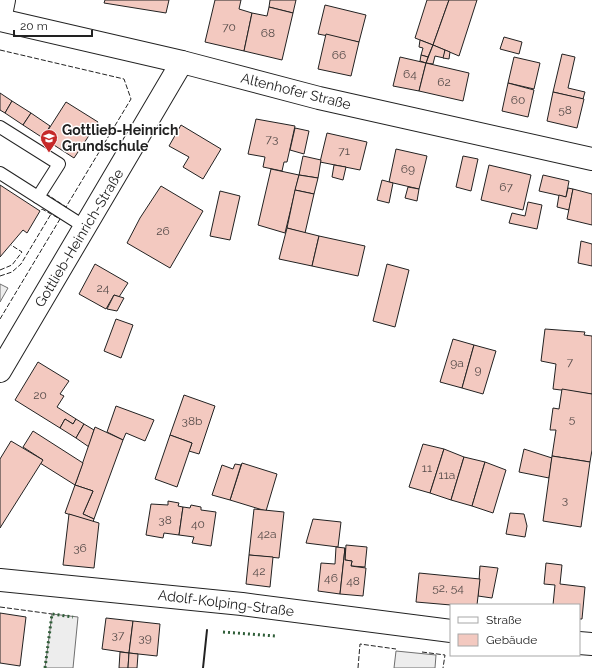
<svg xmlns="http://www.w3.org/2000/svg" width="592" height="668" viewBox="0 0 592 668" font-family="Raleway,sans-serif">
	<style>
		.green { fill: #eee; stroke: #6f6f6f }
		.parking { fill: #ededed; stroke: #6f6f6f }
		.building { fill: #f3c9c0; stroke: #222 }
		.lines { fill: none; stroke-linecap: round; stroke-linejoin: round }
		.service-casing { stroke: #222; stroke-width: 14 }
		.minor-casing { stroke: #222; stroke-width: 24 }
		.service { stroke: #fff; stroke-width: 12 }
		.minor { stroke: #fff; stroke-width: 22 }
		.hedge { stroke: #2f5e38; stroke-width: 3; stroke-dasharray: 2 3; stroke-linecap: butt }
		.fence { stroke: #222; stroke-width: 1; stroke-dasharray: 5 2; stroke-linecap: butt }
		.wall { stroke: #222; stroke-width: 2 }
		.labels { text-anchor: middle; stroke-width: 3; stroke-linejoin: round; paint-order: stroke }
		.number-label { font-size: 12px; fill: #564c4a }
		.street-label { font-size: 14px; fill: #222; stroke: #fff }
		.poi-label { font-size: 14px; font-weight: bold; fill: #222; stroke: #fff; text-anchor: start }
	</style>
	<rect width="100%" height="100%" fill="#fff"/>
	<polygon class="green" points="0,284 8,288 0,302"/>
	<g class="parking">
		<polygon points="52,614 78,617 73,668 45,668"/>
		<polygon points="396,651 436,655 435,668 394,668"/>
	</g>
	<g class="building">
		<polygon points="105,0 169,0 166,13 104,3"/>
		<polygon points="215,0 241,0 239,9 252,13 244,51 205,42"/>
		<polygon points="270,0 296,0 293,13 269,7"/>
		<polygon points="427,0 449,0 433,45 415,38"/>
		<polygon points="449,0 477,0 459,56 433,45"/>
		<polygon points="325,5 366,15 359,42 318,34"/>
		<polygon points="269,7 293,13 282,60 244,51 252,13 267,16"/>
		<polygon points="326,34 359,42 351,76 318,69"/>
		<polygon points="504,37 522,42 519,54 500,49"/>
		<polygon points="420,40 433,45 428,57 421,55 423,48 419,47"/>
		<polygon points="433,45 445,50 444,58 435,56 433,64 426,63"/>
		<polygon points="445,50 450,52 449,59 443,58"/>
		<polygon points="562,54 575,57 568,88 585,92 583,99 553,92"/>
		<polygon points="421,55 428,57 426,63 420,61"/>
		<polygon points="400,57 426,63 419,91 393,86"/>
		<polygon points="514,57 540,63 534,89 508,83"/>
		<polygon points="426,63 469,73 463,101 419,91"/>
		<polygon points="508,83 534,90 528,117 502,111"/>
		<polygon points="553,92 584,99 577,128 547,121"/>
		<polygon points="0,93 12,101 5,113 0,110"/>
		<polygon points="12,101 31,113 23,125 5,113"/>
		<polygon points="66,102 98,122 74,158 43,138"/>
		<polygon points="31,113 50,126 43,138 23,125"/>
		<polygon points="256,119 295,126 287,162 284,162 282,171 263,167 265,157 248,154"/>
		<polygon points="181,125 221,149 203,179 183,167 189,157 169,146"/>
		<polygon points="295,128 309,131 304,154 290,150"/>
		<polygon points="327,133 367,142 360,170 320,162"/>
		<polygon points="396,149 427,156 419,189 389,182"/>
		<polygon points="303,156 321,160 318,178 299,175"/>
		<polygon points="463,156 478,159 471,191 456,187"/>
		<polygon points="334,165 346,167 343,180 332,177"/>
		<polygon points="489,165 531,175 523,210 481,200"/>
		<polygon points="271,169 299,175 285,233 258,225"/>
		<polygon points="299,175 318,178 314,194 295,190"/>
		<polygon points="543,175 569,181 566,197 539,191"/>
		<polygon points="382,180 393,183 389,203 377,200"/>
		<polygon points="0,185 40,211 27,233 23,230 0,257"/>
		<polygon points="161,186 203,211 170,268 127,243 140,218"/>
		<polygon points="408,187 419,189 417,201 405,198"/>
		<polygon points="568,188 573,189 569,210 557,207 559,195 566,197"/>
		<polygon points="573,189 592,194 592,225 567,219"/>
		<polygon points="295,190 314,194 305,233 287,228"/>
		<polygon points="220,191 240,196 230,240 210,236"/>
		<polygon points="528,202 542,205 537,229 509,223 512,213 525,216"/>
		<polygon points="287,228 319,236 312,266 279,259"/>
		<polygon points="319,236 365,246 358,276 312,266"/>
		<polygon points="581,241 592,244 592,266 578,263"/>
		<polygon points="95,264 128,283 119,297 114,295 106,309 79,294"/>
		<polygon points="387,264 409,270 395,327 373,321"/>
		<polygon points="114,295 124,298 117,311 107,309"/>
		<polygon points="116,319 133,325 121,358 104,351"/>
		<polygon points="545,329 585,332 584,335 592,336 592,394 553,389 556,364 541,361"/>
		<polygon points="453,339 474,345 462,388 440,382"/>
		<polygon points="474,345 496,351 483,394 462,388"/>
		<polygon points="38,362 69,381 60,394 64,396 57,407 76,419 73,424 65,419 60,428 15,400"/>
		<polygon points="562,389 592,394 592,450 590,462 552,456 556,430 550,430 553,408 559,409"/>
		<polygon points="184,395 215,406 199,454 189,451 192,443 170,435"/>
		<polygon points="116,406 154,420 145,441 126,433 123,440 107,432"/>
		<polygon points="65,419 73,424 76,419 84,424 76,438 60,428"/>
		<polygon points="84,424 94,430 89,447 76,438"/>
		<polygon points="95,427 123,440 94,519 83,514 93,491 75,485"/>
		<polygon points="33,431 83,463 75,485 40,463 43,460 23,447"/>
		<polygon points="170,435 192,443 177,487 155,479"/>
		<polygon points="11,441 43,460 0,528 0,459"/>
		<polygon points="423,444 444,449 430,493 409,487"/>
		<polygon points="444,449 464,457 451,500 430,493"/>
		<polygon points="524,449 552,458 549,478 519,472"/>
		<polygon points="552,456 590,462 581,527 543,521"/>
		<polygon points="464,457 485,462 472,506 451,500"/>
		<polygon points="485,462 506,470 493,513 472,506"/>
		<polygon points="242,463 277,474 266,511 230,500"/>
		<polygon points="235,464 241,465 230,500 212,495 222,465 233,469"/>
		<polygon points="75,485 93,491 83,514 94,519 93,522 65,513"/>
		<polygon points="168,501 179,503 178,506 183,507 179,535 164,533 163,538 146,535 151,504 168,505"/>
		<polygon points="191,505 201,507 201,510 216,512 211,546 192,543 194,537 179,535 183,507 190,508"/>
		<polygon points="254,509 284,512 279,558 249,555"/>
		<polygon points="510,513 524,514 527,526 525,537 506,534"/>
		<polygon points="69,514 99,523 94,568 63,565"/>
		<polygon points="313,519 341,522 338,547 306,543"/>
		<polygon points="346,545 367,547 365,567 351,566 352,561 345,560"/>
		<polygon points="336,547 345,548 340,594 318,591 321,563 335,564"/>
		<polygon points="345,548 345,560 352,561 351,566 366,568 363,596 340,594"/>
		<polygon points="249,555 273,557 270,587 246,584"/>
		<polygon points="546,563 562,565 560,584 585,587 582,619 579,619 579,605 553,605 555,585 544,584"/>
		<polygon points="480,566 498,568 492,598 478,596"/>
		<polygon points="419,573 480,579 477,605 451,605 416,602"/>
		<polygon points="0,613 26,617 20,666 0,663"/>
		<polygon points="106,618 133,621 129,653 102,649"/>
		<polygon points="133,621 160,624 157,656 129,653"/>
		<polygon points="120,652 129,653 128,668 119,668"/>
		<polygon points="129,653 138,654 137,668 128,668"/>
	</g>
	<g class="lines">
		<defs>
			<g id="service">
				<polyline points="0,127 59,164 38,197"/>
				<polyline points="0,173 85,227"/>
			</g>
			<g id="minor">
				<polyline points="0,20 182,62 319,98 592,159"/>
				<polyline points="0,20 4,0"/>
				<polyline points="0,371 182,62"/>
				<polyline points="0,580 242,604 451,631"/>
				<polyline points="579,643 592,644"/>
			</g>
		</defs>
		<use href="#service" class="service-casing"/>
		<use href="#minor" class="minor-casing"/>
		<use href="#service" class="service"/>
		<use href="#minor" class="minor"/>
		<g class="hedge">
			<polyline points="223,632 276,636"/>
			<polyline points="45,668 52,614 73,617"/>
		</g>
		<g class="fence">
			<polyline points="0,50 124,79 131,99 66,207 48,195"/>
			<polyline points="0,270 12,265 22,252 11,245"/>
			<polyline points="0,276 12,272 21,264 51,214"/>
			<polyline points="0,319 60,219 42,209 40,211"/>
			<polyline points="0,607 52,614"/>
			<polyline points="422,652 445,655 443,668"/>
			<polyline points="358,668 360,644 396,649"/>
		</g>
		<polyline class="wall" points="203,668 207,630"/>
	</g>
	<defs>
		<symbol id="school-pin" viewBox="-11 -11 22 30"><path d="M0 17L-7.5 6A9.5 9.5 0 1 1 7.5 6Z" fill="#c62828" stroke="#fff"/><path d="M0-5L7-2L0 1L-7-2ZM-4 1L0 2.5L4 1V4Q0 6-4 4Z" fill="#fff"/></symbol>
	</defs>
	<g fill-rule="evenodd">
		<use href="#school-pin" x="39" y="128" width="20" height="27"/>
	</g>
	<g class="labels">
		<g class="number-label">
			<text x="229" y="31">70</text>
			<text x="268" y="37">68</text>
			<text x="339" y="59">66</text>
			<text x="410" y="78">64</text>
			<text x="444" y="86">62</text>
			<text x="518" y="104">60</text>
			<text x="565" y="114">58</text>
			<text x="272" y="143">73</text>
			<text x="344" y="155">71</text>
			<text x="408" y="173">69</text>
			<text x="506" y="191">67</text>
			<text x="163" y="235">26</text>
			<text x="103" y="292">24</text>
			<text x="570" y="366">7</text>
			<text x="457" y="367">9a</text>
			<text x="478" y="374">9</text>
			<text x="40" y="399">20</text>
			<text x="572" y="423">5</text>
			<text x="192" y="425">38b</text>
			<text x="427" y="472">11</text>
			<text x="447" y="479">11a</text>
			<text x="565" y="504">3</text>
			<text x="165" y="524">38</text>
			<text x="198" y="528">40</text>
			<text x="267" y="538">42a</text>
			<text x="80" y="552">36</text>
			<text x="259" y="575">42</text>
			<text x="331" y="582">46</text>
			<text x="353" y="585">48</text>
			<text x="448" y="592">52, 54</text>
			<text x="118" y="639">37</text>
			<text x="145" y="642">39</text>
		</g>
		<g class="street-label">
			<text transform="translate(296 91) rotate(14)" y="5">Altenhofer Straße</text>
			<text transform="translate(79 238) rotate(-59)" y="5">Gottlieb-Heinrich-Straße</text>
			<text transform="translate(226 603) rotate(7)" y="5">Adolf-Kolping-Straße</text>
		</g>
		<g class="poi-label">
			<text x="62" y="135">Gottlieb-Heinrich<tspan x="62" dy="16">Grundschule</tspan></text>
		</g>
	</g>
	<rect x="450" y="604" width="130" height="52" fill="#ffffff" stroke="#a7a7a7"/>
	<rect x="458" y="617" width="20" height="6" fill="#ffffff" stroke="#a7a7a7"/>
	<text x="486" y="624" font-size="12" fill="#222222">Straße</text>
	<rect x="458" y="634" width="20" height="12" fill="#f3c9c0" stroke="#a7a7a7"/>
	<text x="486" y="644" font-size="12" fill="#222222">Gebäude</text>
	<path d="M14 30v6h78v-6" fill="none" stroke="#222222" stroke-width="2"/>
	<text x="20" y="30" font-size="12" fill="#222222" stroke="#ffffff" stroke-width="3" paint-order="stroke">20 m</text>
</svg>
